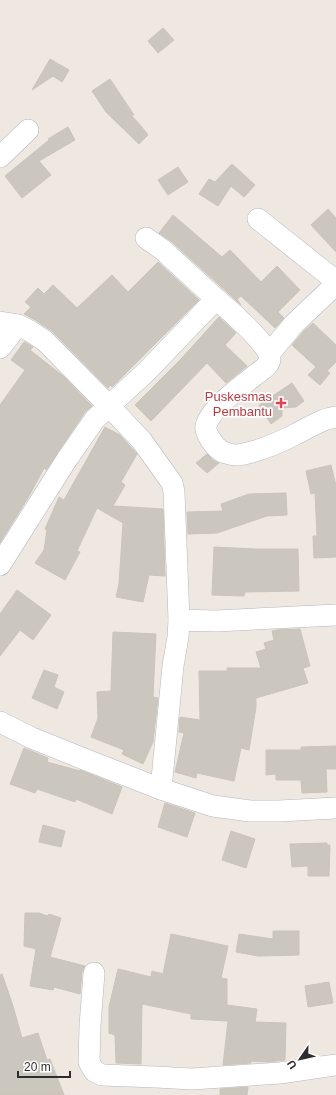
<svg xmlns="http://www.w3.org/2000/svg" width="336" height="1095" viewBox="0 0 336 1095" font-family="Helvetica,sans-serif">
	<style>
		.building { fill: #cbc6be; stroke: #cbc4b9 }
		.lines { fill: none; stroke-linecap: round; stroke-linejoin: round }
		.minor-casing { stroke: #b3b7c1; stroke-width: 22 }
		.minor { stroke: #fff; stroke-width: 21 }
		.health-dot { fill: #e0444e; stroke: #fff; stroke-width: 1.5 }
		.labels { text-anchor: middle; stroke-width: 3.5; stroke-linejoin: round; paint-order: stroke }
		.health-label { font-size: 13px; fill: #be3a42; stroke: #fff; text-anchor: end }
	</style>
	<rect width="100%" height="100%" fill="#efe8e0"/>
	<g class="building">
		<polygon points="163,28 174,40 158,53 148,41"/>
		<polygon points="50,59 69,70 62,82 53,76 32,90"/>
		<polygon points="110,79 134,115 131,115 141,126 148,135 139,144 106,112 92,91"/>
		<polygon points="68,127 75,140 39,161 51,175 22,198 5,176 49,140 48,139"/>
		<polygon points="232,164 255,185 244,197 231,186 218,206 199,194 209,179 215,182"/>
		<polygon points="178,167 188,182 168,195 158,180"/>
		<polygon points="328,209 336,218 336,252 311,225"/>
		<polygon points="173,215 222,257 230,250 261,282 277,266 300,290 278,312 284,318 275,328 241,296 237,299 241,305 171,241 159,233"/>
		<polygon points="158,262 199,300 112,387 110,385 108,388 52,331 37,321 24,314 31,307 25,302 38,288 44,294 53,285 77,308 112,275 128,292"/>
		<polygon points="219,317 236,333 225,345 247,366 226,383 207,363 151,421 135,405 180,360"/>
		<polygon points="313,323 336,345 336,362 327,371 330,373 320,385 308,375 316,367 292,345 303,332"/>
		<polygon points="24,342 33,347 30,350 63,376 92,406 85,412 46,470 44,468 29,496 0,543 0,405 25,370 11,360"/>
		<polygon points="292,383 304,401 296,407 282,408 282,416 271,424 259,405"/>
		<polygon points="105,427 120,435 137,454 121,482 125,485 113,506 163,509 165,576 149,575 143,602 116,597 119,584 123,523 97,508 77,551 80,552 65,580 35,563 44,550 47,530 45,529 59,497 64,500"/>
		<polygon points="207,454 213,460 219,463 207,473 196,463"/>
		<polygon points="331,465 336,486 336,557 314,558 313,536 317,536 315,493 311,494 306,471"/>
		<polygon points="286,493 287,515 267,516 217,533 188,534 187,512 223,511 221,504 249,494"/>
		<polygon points="214,547 255,549 298,549 299,591 245,592 244,596 212,595"/>
		<polygon points="17,590 51,615 33,640 20,630 0,656 0,614"/>
		<polygon points="300,629 310,666 303,668 308,683 256,698 256,707 249,750 241,748 234,781 197,773 196,778 175,772 184,733 179,732 180,717 200,720 199,671 227,671 227,668 261,668 256,652 266,649 264,643 274,640 272,631 276,630"/>
		<polygon points="113,632 156,634 153,697 158,698 153,742 143,764 122,754 124,750 91,737 98,718 97,692 111,691"/>
		<polygon points="44,670 58,675 54,687 64,692 57,709 32,698"/>
		<polygon points="336,746 336,769 326,769 327,792 302,793 301,780 276,780 276,774 266,775 266,750 301,750 301,747"/>
		<polygon points="24,748 48,758 47,762 80,771 80,770 122,787 112,814 76,799 75,802 37,789 35,793 10,784"/>
		<polygon points="165,803 195,813 187,837 158,827"/>
		<polygon points="43,825 65,831 61,847 39,842"/>
		<polygon points="231,831 255,839 246,868 222,860"/>
		<polygon points="327,843 327,845 330,845 329,876 308,876 308,866 292,867 290,844"/>
		<polygon points="25,913 39,913 47,916 49,914 61,918 50,957 85,966 82,972 80,994 54,987 53,990 30,986 36,949 24,946"/>
		<polygon points="273,931 299,931 299,955 258,956 236,952 239,934 273,939"/>
		<polygon points="171,934 228,946 221,978 227,979 227,1005 257,1009 255,1022 286,1023 285,1060 268,1062 251,1061 251,1063 223,1065 228,1021 191,1019 191,1014 142,1004 141,1064 116,1063 115,1035 109,1033 109,1007 118,969 151,977 152,971 163,974"/>
		<polygon points="2,974 13,1006 22,1038 38,1033 47,1060 50,1059 64,1095 0,1095 0,975"/>
		<polygon points="329,982 333,1003 308,1007 305,986"/>
		<polygon points="248,1087 247,1095 220,1095 220,1089"/>
	</g>
	<g class="lines">
		<defs>
			<g id="minor">
				<polyline points="0,157 28,130"/>
				<polyline points="258,219 336,281"/>
				<polyline points="146,238 163,250 216,299"/>
				<polyline points="0,322 18,325 30,331 45,341 110,407 142,441 172,483 174,492 179,620"/>
				<polyline points="0,348 18,325"/>
				<polyline points="269,354 294,324 336,284"/>
				<path d="M0,565L67,459L95,419L147,371L216,299C227,308 271,346 270,359C270,366 258,372 254,376C241,386 209,410 206,426C205,430 207,433 209,437C213,444 218,451 226,453C237,457 245,454 255,451C269,447 282,441 294,435C304,430 314,424 324,420C328,418 332,418 336,417"/>
				<polyline points="0,722 32,738 84,759 161,789 213,806 250,811 279,811 336,808"/>
				<polyline points="161,789 173,666 178,637 179,620 216,621 336,615"/>
				<polyline points="94,973 90,1026 89,1062 94,1071 102,1075 156,1077 192,1079 280,1073 336,1065"/>
			</g>
		</defs>
		<use href="#minor" class="minor-casing"/>
		<use href="#minor" class="minor"/>
	</g>
	<path class="health-dot" d="M279 397h4v4h4v4h-4v4h-4v-4h-4v-4h4z"/>
	<g class="labels">
		<g class="health-label">
			<text x="272" y="401">Puskesmas<tspan x="272" dy="15">Pembantu</tspan></text>
		</g>
	</g>
	<g transform="translate(300 1059) rotate(236)" stroke="#ffffff" stroke-width="3" paint-order="stroke">
	<path d="M0-3L7 15L0 10L-7 15Z" fill="#2d2d2d"/>
	<text y="-6" font-size="11" font-weight="bold" text-anchor="middle" fill="#2d2d2d">U</text>
	</g>
	<path d="M18 1071v6h52v-6" fill="none" stroke="#2d2d2d" stroke-width="2"/>
	<text x="24" y="1071" font-size="12" fill="#2d2d2d" stroke="#ffffff" stroke-width="3" paint-order="stroke">20 m</text>
</svg>
